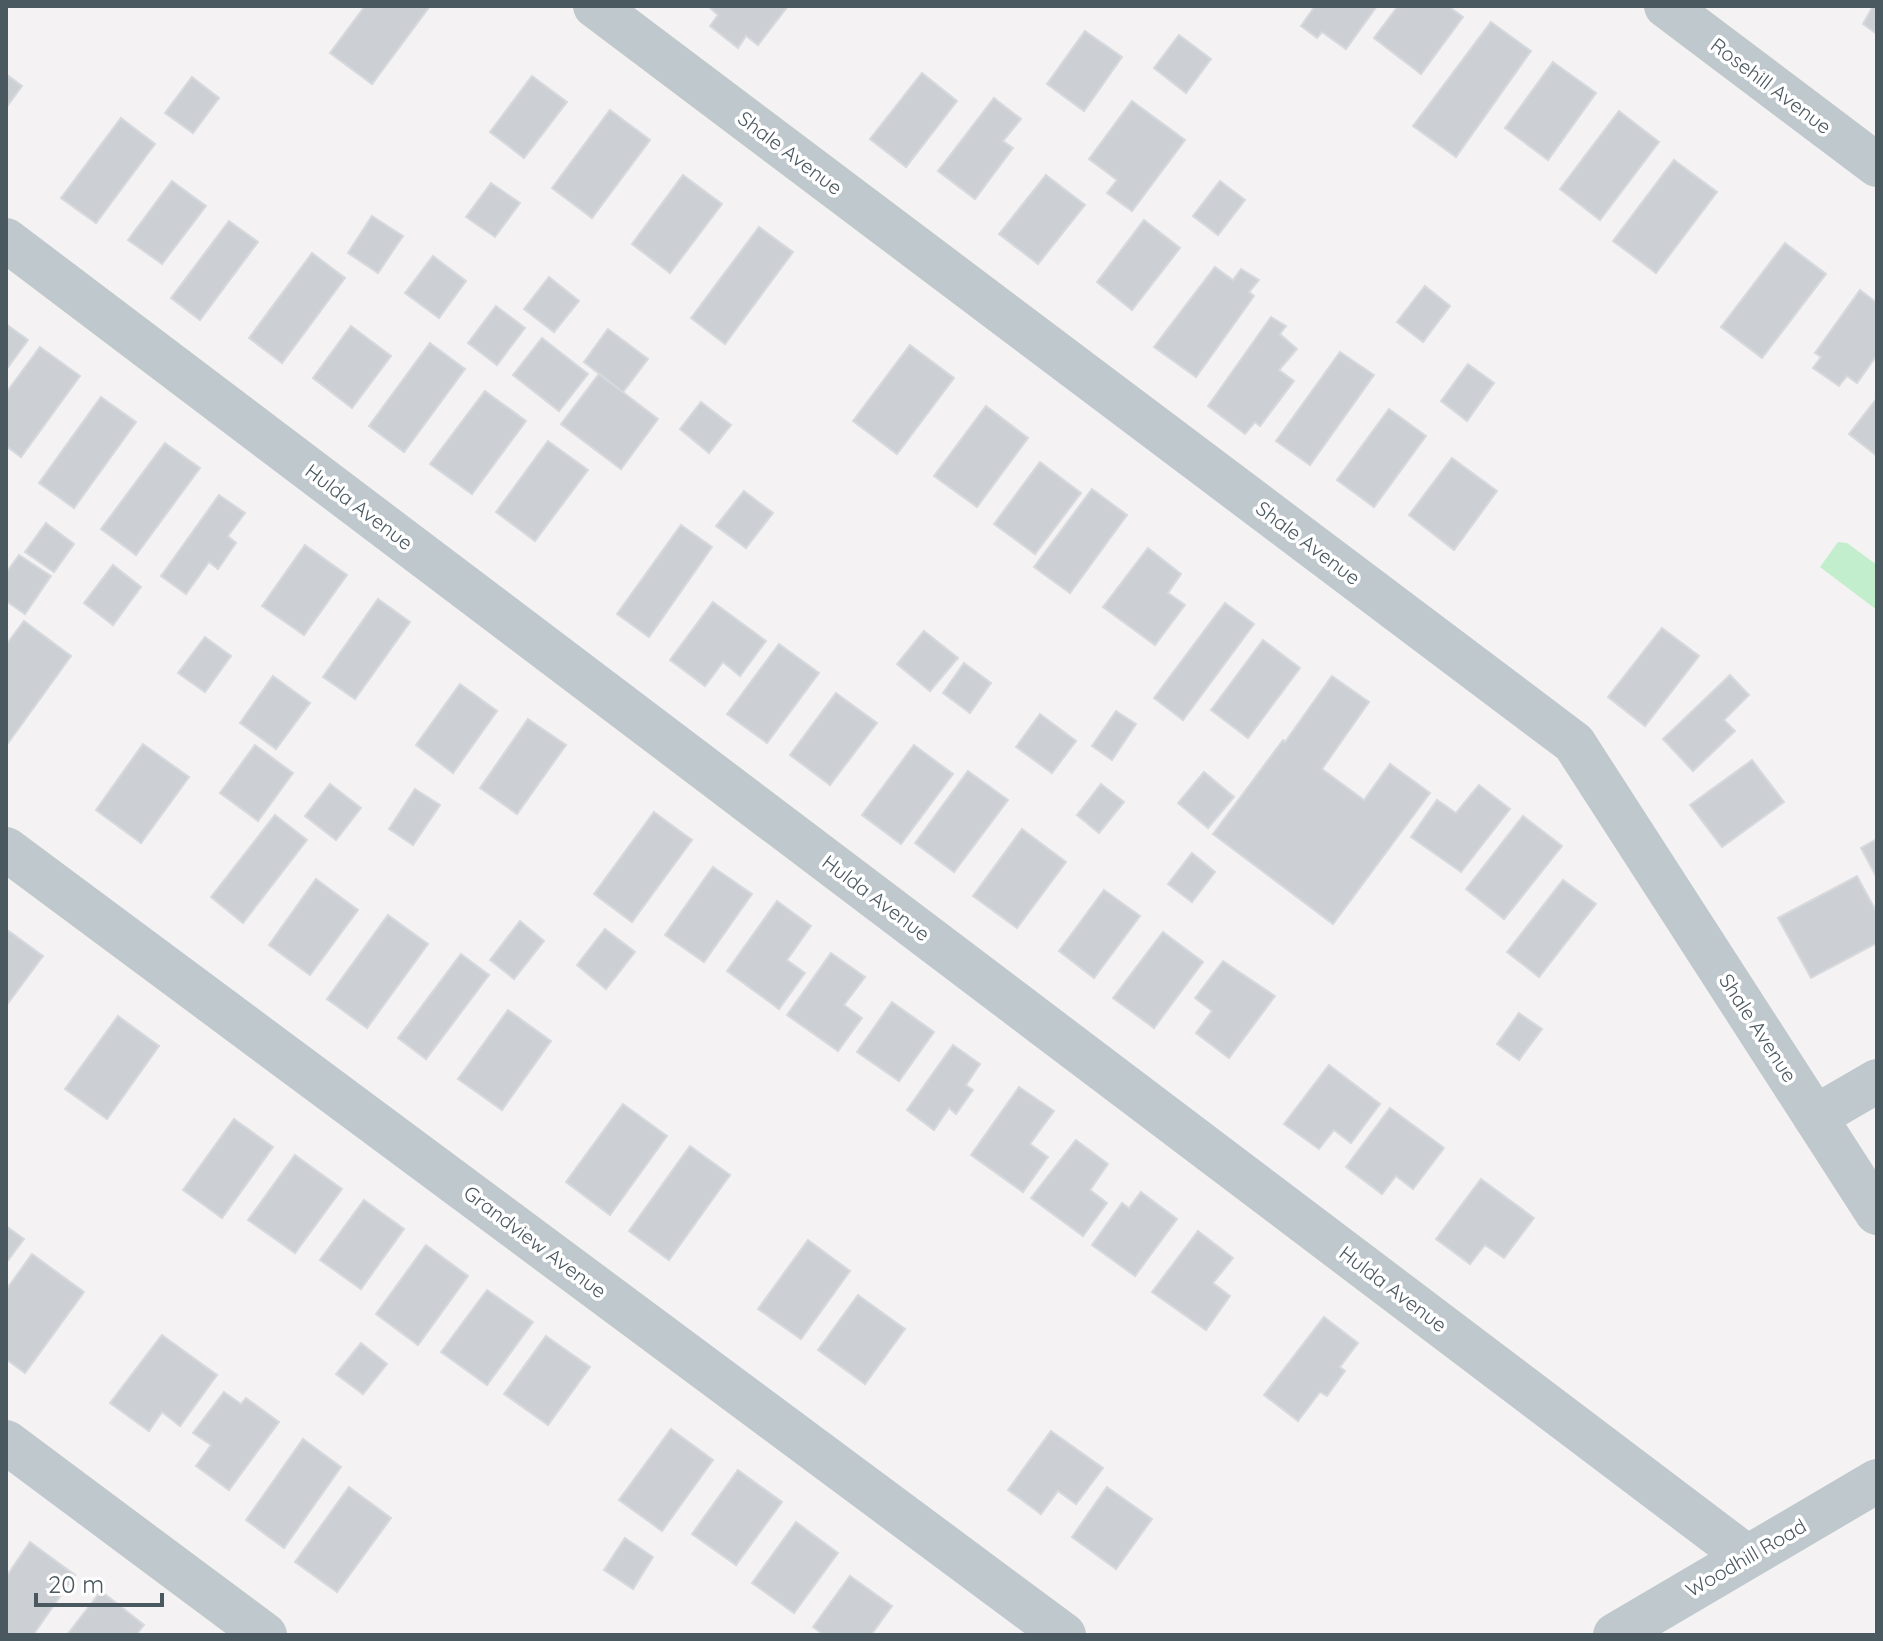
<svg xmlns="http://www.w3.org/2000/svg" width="1883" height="1641" viewBox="0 0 1883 1641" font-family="Quicksand,sans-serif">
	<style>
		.green { fill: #c3eecd }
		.building { fill: #ccd0d4; stroke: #d6d9dd; stroke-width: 2 }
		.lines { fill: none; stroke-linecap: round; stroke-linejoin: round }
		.minor { stroke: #bec8cd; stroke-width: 44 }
		.labels { text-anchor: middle; stroke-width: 7; stroke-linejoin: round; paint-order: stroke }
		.street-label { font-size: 20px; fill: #4a585f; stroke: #fff }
	</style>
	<rect width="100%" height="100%" fill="#f4f2f2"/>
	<polygon class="green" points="1838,542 1847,543 1877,565 1877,610 1820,567"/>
	<g class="building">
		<polygon points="365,6 430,6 372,84 330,53"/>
		<polygon points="708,6 788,6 758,45 746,36 738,48 710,26 718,15"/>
		<polygon points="1315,6 1377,6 1346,49 1322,32 1317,38 1301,26"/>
		<polygon points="1398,6 1454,6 1452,9 1463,17 1421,74 1374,38"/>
		<polygon points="1873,6 1877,6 1877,34 1863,24"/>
		<polygon points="1491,22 1531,51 1456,157 1413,126"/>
		<polygon points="1085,31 1122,57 1084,111 1047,84"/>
		<polygon points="1179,35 1211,59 1186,93 1154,68"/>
		<polygon points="1553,62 1596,93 1548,160 1505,128"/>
		<polygon points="922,73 957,101 906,167 870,139"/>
		<polygon points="6,74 22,86 6,108"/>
		<polygon points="532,76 567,102 524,158 490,132"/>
		<polygon points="192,77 219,98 193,133 165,113"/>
		<polygon points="994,98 1021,119 1003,141 1013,148 975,199 938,171"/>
		<polygon points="1132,101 1185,140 1132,211 1107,193 1117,180 1089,159"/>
		<polygon points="610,110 650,140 592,218 552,188"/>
		<polygon points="1619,111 1659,142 1600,220 1560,189"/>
		<polygon points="121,118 155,144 96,223 61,198"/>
		<polygon points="1674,160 1717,192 1656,273 1613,241"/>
		<polygon points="683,175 722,204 670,273 632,244"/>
		<polygon points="1046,175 1085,205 1038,264 999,234"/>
		<polygon points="172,181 206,206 162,264 128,240"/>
		<polygon points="1220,181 1245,200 1218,235 1193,216"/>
		<polygon points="491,183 520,203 495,237 466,217"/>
		<polygon points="372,216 403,236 378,273 348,253"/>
		<polygon points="1144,220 1180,248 1132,310 1097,282"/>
		<polygon points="229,221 258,242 200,320 171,298"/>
		<polygon points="759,227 793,252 725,344 691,318"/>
		<polygon points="1785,243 1826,274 1762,358 1721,327"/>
		<polygon points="312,253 345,278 282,363 249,338"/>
		<polygon points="433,256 466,281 439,318 405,293"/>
		<polygon points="1215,267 1233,280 1241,269 1259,280 1249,292 1254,296 1196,377 1154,347"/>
		<polygon points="549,277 579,301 554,332 524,309"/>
		<polygon points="1425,286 1450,306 1423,342 1397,322"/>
		<polygon points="1860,290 1877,303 1877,355 1857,383 1847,376 1839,386 1813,368 1821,357 1815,353"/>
		<polygon points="496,306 525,328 497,365 468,343"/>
		<polygon points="1271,317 1286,326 1280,334 1297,349 1279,370 1294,381 1260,426 1255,422 1245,434 1208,406"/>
		<polygon points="6,324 28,340 6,370"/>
		<polygon points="351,326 391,356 352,408 313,378"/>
		<polygon points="608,329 648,359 623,392 584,362"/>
		<polygon points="542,338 588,374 559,411 513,375"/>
		<polygon points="430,343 465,369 404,452 369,426"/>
		<polygon points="910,345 954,378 897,454 853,421"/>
		<polygon points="40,347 80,376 21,457 6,446 6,393"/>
		<polygon points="1340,352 1374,375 1310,465 1276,441"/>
		<polygon points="1468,364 1494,383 1467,421 1441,401"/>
		<polygon points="599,374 658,419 621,469 561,424"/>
		<polygon points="485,391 526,421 472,494 430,464"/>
		<polygon points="101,397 136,422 74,508 39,483"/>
		<polygon points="1877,398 1877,456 1849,434"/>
		<polygon points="701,402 731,425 709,453 680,429"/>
		<polygon points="986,406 1028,438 977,507 934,476"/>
		<polygon points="1389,409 1426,436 1374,507 1337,480"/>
		<polygon points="548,441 588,470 535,541 496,512"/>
		<polygon points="165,443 200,468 136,555 101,529"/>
		<polygon points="1452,458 1497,491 1454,550 1409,515"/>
		<polygon points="1040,462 1081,493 1035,554 994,524"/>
		<polygon points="1092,489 1127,515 1070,593 1034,567"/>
		<polygon points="744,491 773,513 746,548 716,526"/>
		<polygon points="219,495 245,513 228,536 236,543 218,569 209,562 186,594 161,576"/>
		<polygon points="46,523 74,544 54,572 25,552"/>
		<polygon points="681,525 712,547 649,637 617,614"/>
		<polygon points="305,545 347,575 304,635 262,606"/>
		<polygon points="1148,548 1181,574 1168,593 1185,605 1155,645 1103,607"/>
		<polygon points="19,555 51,576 25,614 6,601 6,573"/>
		<polygon points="113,565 141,587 113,625 84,603"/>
		<polygon points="378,599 410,622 355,699 323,677"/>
		<polygon points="713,602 766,641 740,676 723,662 705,686 670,660"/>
		<polygon points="1225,603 1254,624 1183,720 1154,698"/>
		<polygon points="24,621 71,656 6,746 6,645"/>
		<polygon points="1662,628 1699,656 1645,726 1608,697"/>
		<polygon points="924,631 958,658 930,691 897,664"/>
		<polygon points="205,637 231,656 205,692 178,673"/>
		<polygon points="1263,640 1300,668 1248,738 1211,710"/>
		<polygon points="779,644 819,673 767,743 727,714"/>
		<polygon points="964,663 991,683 970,713 943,693"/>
		<polygon points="1730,675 1749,695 1724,720 1735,731 1693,771 1663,739"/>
		<polygon points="273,676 310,703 276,749 240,723"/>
		<polygon points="1332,676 1369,702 1322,769 1364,800 1390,764 1430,793 1333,924 1213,834 1283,740 1285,742"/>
		<polygon points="460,684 497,711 453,773 416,745"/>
		<polygon points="836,693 877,723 830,785 790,755"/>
		<polygon points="1116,711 1136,724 1112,760 1092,746"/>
		<polygon points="1040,714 1076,741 1052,773 1016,747"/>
		<polygon points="528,719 566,745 517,814 480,788"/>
		<polygon points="143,744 189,777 141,843 96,810"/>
		<polygon points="255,745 293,773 258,821 220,793"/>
		<polygon points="914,745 953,774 901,844 862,815"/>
		<polygon points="1752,760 1784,802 1722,847 1690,805"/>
		<polygon points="968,771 1008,800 954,872 915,843"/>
		<polygon points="1204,772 1234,797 1208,828 1178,803"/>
		<polygon points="330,784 361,808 336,840 305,816"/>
		<polygon points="1101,784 1124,802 1099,833 1077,815"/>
		<polygon points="1479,785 1510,809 1461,872 1411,837 1437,800 1456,813"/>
		<polygon points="415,789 440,805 413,845 389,829"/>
		<polygon points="654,812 692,840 632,922 594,894"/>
		<polygon points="275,815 307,840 243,923 211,897"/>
		<polygon points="1523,816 1562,846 1504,919 1466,889"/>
		<polygon points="1022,829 1066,862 1017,928 973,896"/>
		<polygon points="1877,839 1877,878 1861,848"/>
		<polygon points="1192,853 1215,872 1192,902 1168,884"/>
		<polygon points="713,867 752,894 704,962 665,935"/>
		<polygon points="1857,876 1877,913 1877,943 1811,978 1778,918"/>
		<polygon points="316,879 358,910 310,975 269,945"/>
		<polygon points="1563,880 1596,904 1539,977 1507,952"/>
		<polygon points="1104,890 1140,916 1094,978 1059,951"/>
		<polygon points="777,901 811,926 787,960 805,973 779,1009 727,971"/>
		<polygon points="388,915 428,944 367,1028 327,999"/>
		<polygon points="520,921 544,941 514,979 490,960"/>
		<polygon points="6,929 43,956 6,1006"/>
		<polygon points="605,929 635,952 606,989 577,965"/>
		<polygon points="1163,932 1203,962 1154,1028 1113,998"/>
		<polygon points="831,953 865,977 844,1005 862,1018 838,1051 787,1015"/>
		<polygon points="461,954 489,975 426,1059 398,1038"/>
		<polygon points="1223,961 1275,996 1229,1058 1196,1033 1212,1011 1195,998"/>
		<polygon points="892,1002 934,1032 899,1081 857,1052"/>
		<polygon points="508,1010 551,1041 502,1110 458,1079"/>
		<polygon points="1519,1013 1542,1029 1519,1060 1497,1044"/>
		<polygon points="118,1016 159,1046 107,1119 65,1089"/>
		<polygon points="953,1045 980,1064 966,1085 973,1090 956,1114 949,1108 934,1130 907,1110"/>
		<polygon points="1329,1065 1380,1104 1351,1143 1334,1130 1319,1149 1284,1124"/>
		<polygon points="1019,1087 1054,1111 1030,1144 1048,1157 1023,1192 971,1155"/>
		<polygon points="623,1104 667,1136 610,1215 566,1182"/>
		<polygon points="1390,1108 1444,1148 1413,1189 1396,1176 1382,1194 1346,1167"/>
		<polygon points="234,1119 273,1147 222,1218 183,1190"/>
		<polygon points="1076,1140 1108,1164 1090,1190 1107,1203 1083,1236 1031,1198"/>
		<polygon points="690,1146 730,1175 669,1260 629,1231"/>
		<polygon points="295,1155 342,1189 295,1253 248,1220"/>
		<polygon points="1481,1179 1534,1218 1504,1258 1485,1245 1470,1264 1436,1239"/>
		<polygon points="1141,1192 1177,1219 1135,1276 1092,1245 1122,1203 1129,1208"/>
		<polygon points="364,1200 404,1229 361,1289 320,1260"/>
		<polygon points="6,1226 24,1239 6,1263"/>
		<polygon points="1198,1231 1233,1258 1213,1283 1230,1296 1206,1330 1152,1292"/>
		<polygon points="808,1240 850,1271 801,1339 758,1309"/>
		<polygon points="426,1245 468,1276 418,1345 376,1314"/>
		<polygon points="32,1254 84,1292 25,1373 6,1359 6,1290"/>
		<polygon points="487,1290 533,1322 487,1385 441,1352"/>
		<polygon points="858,1295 905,1329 865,1384 818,1350"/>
		<polygon points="1324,1317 1358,1343 1340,1367 1345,1371 1327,1396 1320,1392 1298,1421 1264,1395"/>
		<polygon points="162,1335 217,1375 180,1426 162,1412 149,1431 110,1403"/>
		<polygon points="546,1336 590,1367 548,1425 504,1394"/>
		<polygon points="361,1343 387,1364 363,1394 336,1374"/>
		<polygon points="224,1392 241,1404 246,1398 279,1422 229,1490 196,1466 211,1445 193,1433"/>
		<polygon points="671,1429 713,1460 662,1531 619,1500"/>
		<polygon points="1051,1431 1103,1468 1076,1504 1058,1491 1041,1514 1008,1490"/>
		<polygon points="303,1439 341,1467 284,1548 246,1520"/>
		<polygon points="738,1470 782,1502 736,1565 692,1534"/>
		<polygon points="349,1487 391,1518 337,1592 295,1562"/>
		<polygon points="1107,1487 1152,1519 1116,1569 1072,1537"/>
		<polygon points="796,1522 838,1553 794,1613 752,1583"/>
		<polygon points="625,1538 653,1557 633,1589 604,1570"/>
		<polygon points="30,1542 75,1575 33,1635 6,1635 6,1577"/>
		<polygon points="850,1576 892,1606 871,1635 824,1635 813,1627"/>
		<polygon points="101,1591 144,1625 136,1635 67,1635"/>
	</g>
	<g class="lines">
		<g class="minor">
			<polyline points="595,6 1574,743 1877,1213"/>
			<polyline points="1666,6 1877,165"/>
			<polyline points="6,240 1746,1556"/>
			<polyline points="6,849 1064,1635"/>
			<polyline points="1815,1117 1877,1081"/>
			<polyline points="6,1442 265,1635"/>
			<polyline points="1615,1635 1877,1481"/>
		</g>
	</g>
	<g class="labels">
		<g class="street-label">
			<text transform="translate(1771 86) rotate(37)" y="7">Rosehill Avenue</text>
			<text transform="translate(790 153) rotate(37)" y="7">Shale Avenue</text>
			<text transform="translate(359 507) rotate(37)" y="7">Hulda Avenue</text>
			<text transform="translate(1308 543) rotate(37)" y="7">Shale Avenue</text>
			<text transform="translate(876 898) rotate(37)" y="7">Hulda Avenue</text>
			<text transform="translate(1758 1028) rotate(57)" y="7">Shale Avenue</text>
			<text transform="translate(535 1242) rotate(37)" y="7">Grandview Avenue</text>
			<text transform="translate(1393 1289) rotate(37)" y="7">Hulda Avenue</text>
			<text transform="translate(1746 1558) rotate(-30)" y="7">Woodhill Road</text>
		</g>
	</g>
	<rect width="1883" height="1641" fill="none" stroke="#4a585f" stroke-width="16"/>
	<path d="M36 1593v12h126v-12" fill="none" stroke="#4a585f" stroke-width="4"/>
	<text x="48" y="1593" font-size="24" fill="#4a585f" stroke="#ffffff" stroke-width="6" paint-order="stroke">20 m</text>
</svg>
